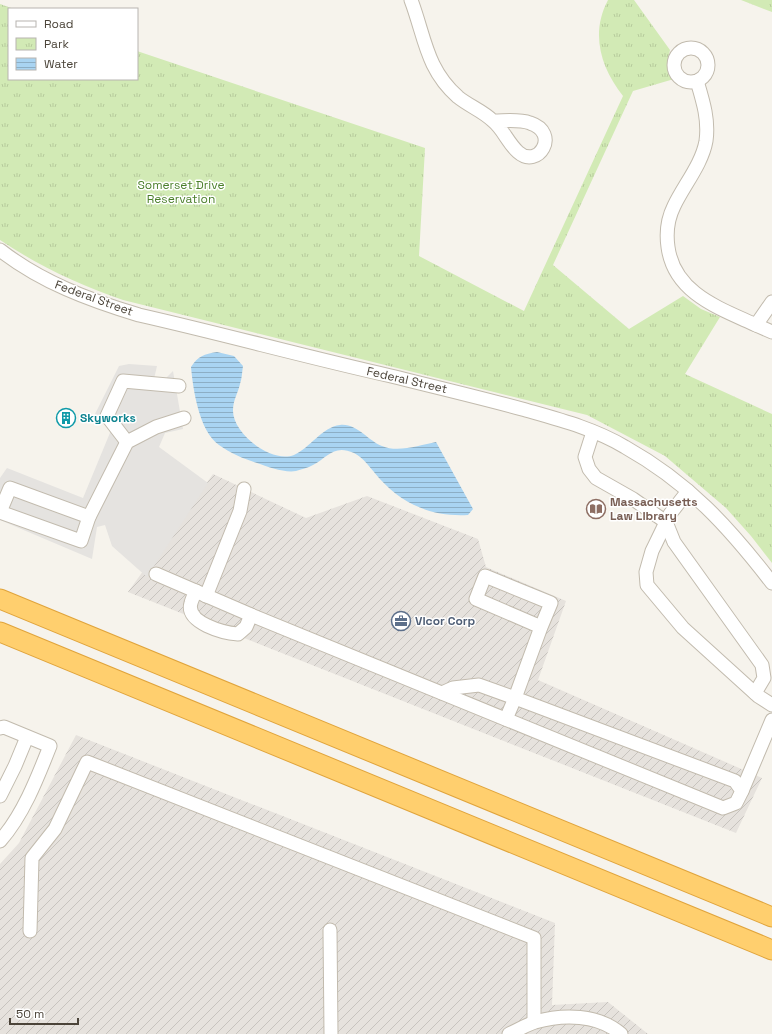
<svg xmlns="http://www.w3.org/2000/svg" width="772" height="1034" viewBox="0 0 772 1034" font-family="'Space Grotesk',sans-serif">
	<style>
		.industrial { fill: url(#industrial-furrows) }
		.park { fill: url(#park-tufts) }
		.parking { fill: #e5e3e0 }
		.water { fill: url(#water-rules) }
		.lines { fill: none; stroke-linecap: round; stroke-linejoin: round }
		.minor-casing { stroke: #c2bbae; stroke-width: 15 }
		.highway-casing { stroke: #e0a43c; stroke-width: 21 }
		.minor { stroke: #fff; stroke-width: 13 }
		.highway { stroke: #ffcf6e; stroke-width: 19 }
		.labels { text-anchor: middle; stroke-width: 3; stroke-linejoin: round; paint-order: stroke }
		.park-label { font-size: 12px; fill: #4a7f2a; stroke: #fff }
		.street-label { font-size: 12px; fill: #4b4439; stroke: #fff }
		.culture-label { font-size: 12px; font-weight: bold; fill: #0d838f; stroke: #fff; text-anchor: start }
		.education-label { font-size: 12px; font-weight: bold; fill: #785e54; stroke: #fff; text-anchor: start }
		.service-label { font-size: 12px; font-weight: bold; fill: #4e5e75; stroke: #fff; text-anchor: start }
	</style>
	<defs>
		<pattern id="industrial-furrows" width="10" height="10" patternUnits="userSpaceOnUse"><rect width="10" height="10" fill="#e6e2dd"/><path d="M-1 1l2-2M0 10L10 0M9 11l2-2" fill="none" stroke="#c7c3be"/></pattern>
		<pattern id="park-tufts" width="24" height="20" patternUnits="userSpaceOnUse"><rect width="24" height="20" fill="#d2eab5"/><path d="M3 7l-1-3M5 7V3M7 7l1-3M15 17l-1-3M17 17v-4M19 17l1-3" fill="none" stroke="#b6ca9c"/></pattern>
		<pattern id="water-rules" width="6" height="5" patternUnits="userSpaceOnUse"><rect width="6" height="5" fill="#a9d4f2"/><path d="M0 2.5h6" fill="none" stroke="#8caec5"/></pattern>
	</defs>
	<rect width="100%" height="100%" fill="#f6f3ec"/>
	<g class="industrial">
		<polygon points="213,474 306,518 367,496 478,539 486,567 566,601 538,680 762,778 736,833 128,592"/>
		<polygon points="76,735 555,923 552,1005 608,1002 648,1034 0,1034 0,864 19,843"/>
	</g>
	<g class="park">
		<path d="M608,0H634L670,50L667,64L674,79L633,91L553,265L629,329L683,296L701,309L720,317L685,374L772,414V563L751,536L726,508L665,456L587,415L123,300C79,285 39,266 0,240V4L14,9H9V79H137V51L425,148L419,256L524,311L623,96C601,68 590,34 608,0Z"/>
		<polygon points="741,0 772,0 772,12"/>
	</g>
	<polygon class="parking" points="129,364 157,366 154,379 163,381 173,371 183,429 165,433 159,447 208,483 147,577 112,546 105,525 97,527 92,559 0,520 0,478 7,468 83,498 112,428 93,418 119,366"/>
	<path class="water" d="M217,352L234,356L243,366C242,372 242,378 240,384C238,393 233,400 233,410C232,433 271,464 294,455C310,448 322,427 340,425C357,423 368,441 382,446C398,453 420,445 436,442L473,509L468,515C433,517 403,505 379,478C372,470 363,457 354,453C334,444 328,457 313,465C308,468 301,469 296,471C285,473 268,467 257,463C244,459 230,453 219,445C199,431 193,389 191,367C198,356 204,354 217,352Z"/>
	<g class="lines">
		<defs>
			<g id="minor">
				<path d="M411,0C425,37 426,69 458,97C469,106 483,111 493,121C503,129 508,143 518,152C538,170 561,133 530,123C519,119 505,121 494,121"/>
				<circle cx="691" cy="65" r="17"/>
				<path d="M697,81C703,101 709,120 706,141C702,164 684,185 674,206C668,218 666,233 668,247C674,293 719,308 756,325L772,302"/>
				<path d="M0,250C41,282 89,300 139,315C223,334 306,357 391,376C435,387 478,397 522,409C557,419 593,428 625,447C689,483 728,526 772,583"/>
				<polyline points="756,325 772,332"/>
				<polyline points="593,432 585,457 589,469 596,478 633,499 666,522 674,542 762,665 764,678 755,693"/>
				<polyline points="127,442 107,416 123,381 179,386"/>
				<polyline points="688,491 670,514 652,551 646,572 647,585 683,628 758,696 772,705"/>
				<polyline points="0,512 81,541 89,517 127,442 156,427 184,418"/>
				<polyline points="0,512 10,488 89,517"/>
				<polyline points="156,574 251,615 723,808 736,803 742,791 735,781 515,698 541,627 476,599 485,576 551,603 541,627"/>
				<path d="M196,591C194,595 192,599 191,603C185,623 224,633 238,634L246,627L251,615"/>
				<polyline points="206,596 240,511 244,489"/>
				<polyline points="442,693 453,688 479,685 515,698 506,719"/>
				<path d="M0,728L4,727L50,746C37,779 23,815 0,841"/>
				<polyline points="742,791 772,720"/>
				<polyline points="0,796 15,766 27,737"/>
				<polyline points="330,930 331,1034"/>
				<polyline points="30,931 32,858 55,829 87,762 534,938 534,1022"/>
				<path d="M509,1034C518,1030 526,1025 535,1022C563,1014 598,1014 621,1034"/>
			</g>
			<g id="highway">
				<polyline points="0,599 772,917"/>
				<polyline points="0,632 772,950"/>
			</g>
		</defs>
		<use href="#minor" class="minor-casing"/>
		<use href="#highway" class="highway-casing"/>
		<use href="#minor" class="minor"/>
		<use href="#highway" class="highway"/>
	</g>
	<defs>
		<symbol id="building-ring" viewBox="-11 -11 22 22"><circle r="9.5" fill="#fff" stroke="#0f9aa8" stroke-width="1.5"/><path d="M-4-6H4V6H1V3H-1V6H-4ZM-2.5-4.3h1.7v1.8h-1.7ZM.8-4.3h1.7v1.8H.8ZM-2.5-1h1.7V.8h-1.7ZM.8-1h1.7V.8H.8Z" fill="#0f9aa8"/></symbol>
		<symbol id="library-ring" viewBox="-11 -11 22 22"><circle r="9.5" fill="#fff" stroke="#8d6e63" stroke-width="1.5"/><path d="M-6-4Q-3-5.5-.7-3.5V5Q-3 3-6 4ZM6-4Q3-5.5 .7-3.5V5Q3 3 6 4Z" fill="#8d6e63"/></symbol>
		<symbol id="office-ring" viewBox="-11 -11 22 22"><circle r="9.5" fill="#fff" stroke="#5c6f8a" stroke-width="1.5"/><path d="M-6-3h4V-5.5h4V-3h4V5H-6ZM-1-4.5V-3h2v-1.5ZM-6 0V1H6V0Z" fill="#5c6f8a"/></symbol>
	</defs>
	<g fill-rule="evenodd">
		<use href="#building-ring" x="55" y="407" width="22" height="22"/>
		<use href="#library-ring" x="585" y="498" width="22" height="22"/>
		<use href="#office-ring" x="390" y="610" width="22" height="22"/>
	</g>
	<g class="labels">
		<g class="park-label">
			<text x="181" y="189">Somerset Drive<tspan x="181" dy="14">Reservation</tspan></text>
		</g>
		<g class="street-label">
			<text transform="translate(94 298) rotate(20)" y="4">Federal Street</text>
			<text transform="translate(407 380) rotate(13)" y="4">Federal Street</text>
		</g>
		<g class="culture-label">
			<text x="80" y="422">Skyworks</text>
		</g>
		<g class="education-label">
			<text x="610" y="506">Massachusetts<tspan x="610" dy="14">Law Library</tspan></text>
		</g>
		<g class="service-label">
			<text x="415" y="625">Vicor Corp</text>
		</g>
	</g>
	<rect x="8" y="8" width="130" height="72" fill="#ffffff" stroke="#b7b4b0"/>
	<rect x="16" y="21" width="20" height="6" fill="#ffffff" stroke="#b7b4b0"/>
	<text x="44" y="28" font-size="12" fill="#4b4439">Road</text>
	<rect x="16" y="38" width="20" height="12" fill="url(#park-tufts)" stroke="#b7b4b0"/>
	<text x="44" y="48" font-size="12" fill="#4b4439">Park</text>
	<rect x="16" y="58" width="20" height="12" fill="url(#water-rules)" stroke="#b7b4b0"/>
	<text x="44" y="68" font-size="12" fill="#4b4439">Water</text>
	<path d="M10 1018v6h68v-6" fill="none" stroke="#4b4439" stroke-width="2"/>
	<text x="16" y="1018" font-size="12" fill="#4b4439" stroke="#ffffff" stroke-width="3" paint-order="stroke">50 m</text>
</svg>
